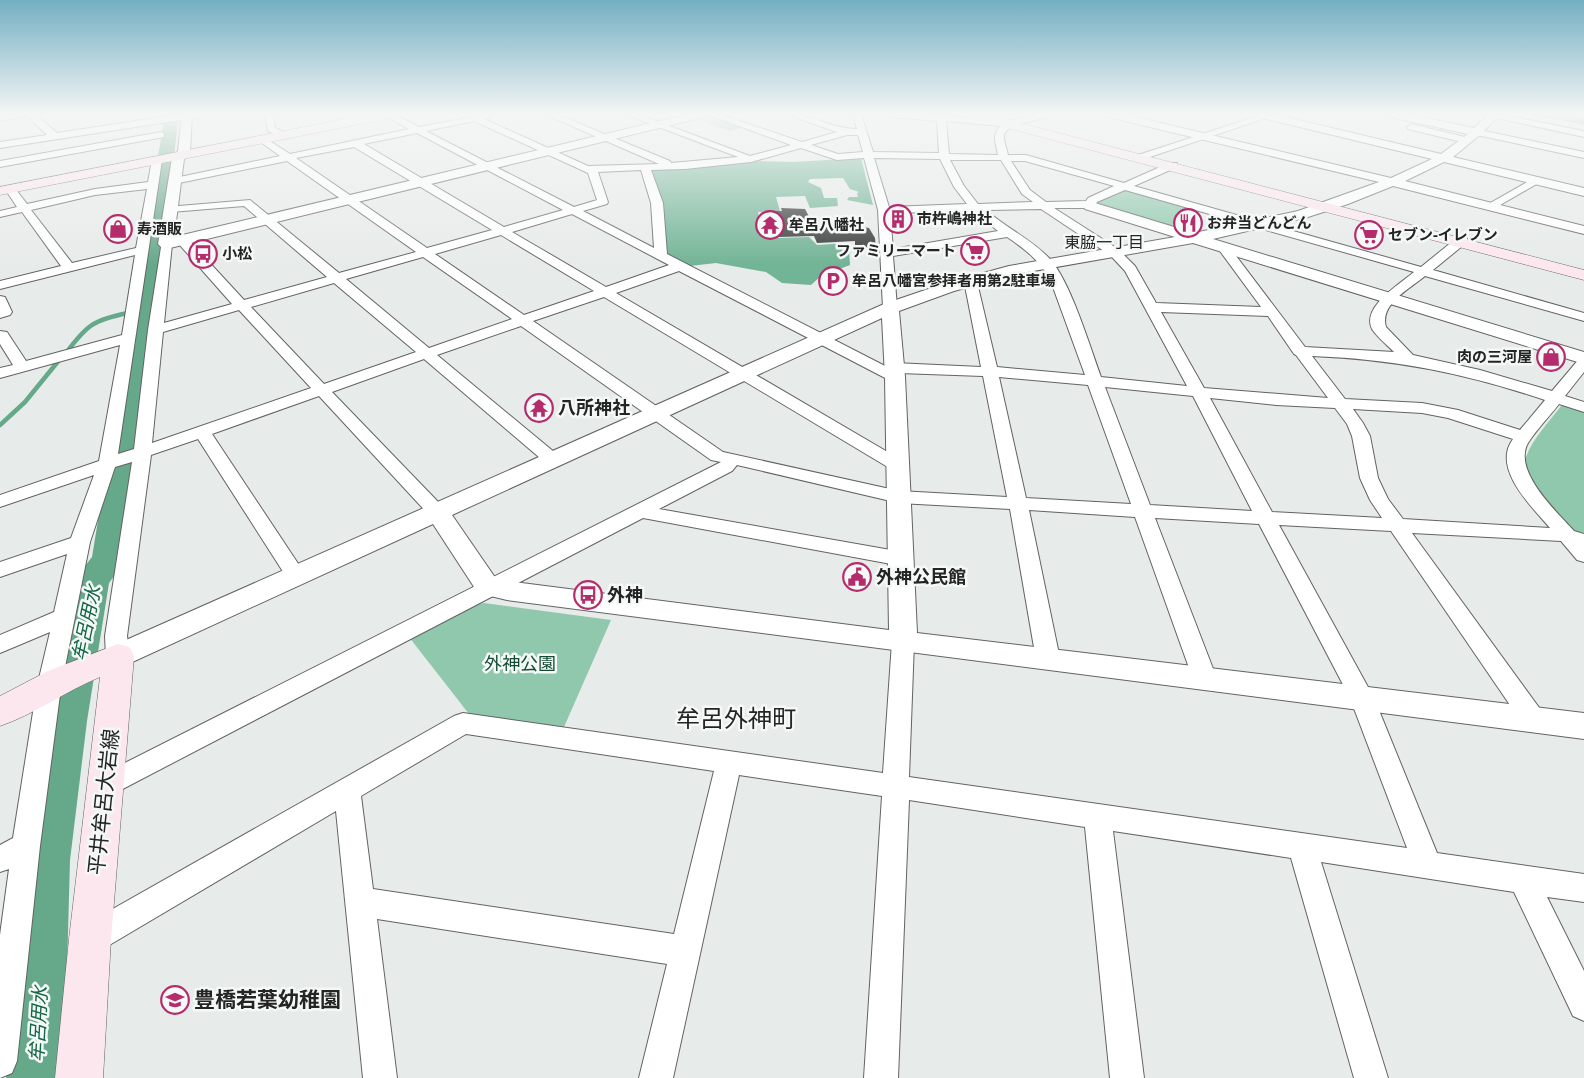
<svg xmlns="http://www.w3.org/2000/svg" width="1584" height="1078" viewBox="0 0 1584 1078" font-family="'Open Sans','Noto Sans JP',sans-serif">
	<style>
		.green { fill: #90c8ad }
		.forest { fill: #72b496 }
		.water { fill: #66a88a }
		.lines { fill: none; stroke-linecap: round; stroke-linejoin: round }
		.stream { stroke: #66a88a; stroke-width: 4.5 }
		.river { fill: #66a88a; fill-rule: evenodd }
		.building { fill: #393c3a }
		.minor-casing { stroke: #616462; stroke-width: 2 }
		.tertiary-casing { stroke: #616462; stroke-width: 2 }
		.secondary-casing { stroke: #616462; stroke-width: 1 }
		.minor { fill: #fff; fill-rule: evenodd }
		.tertiary { fill: #fff; fill-rule: evenodd }
		.secondary { fill: #fde7ee; fill-rule: evenodd }
		.labels { text-anchor: middle; stroke-width: 5; stroke-linejoin: round; paint-order: stroke }
		.far-poi-label { font-size: 15px; font-weight: bold; fill: #232423; stroke: #f4f8f6; text-anchor: start }
		.far-neighbourhood-label { font-size: 16px; fill: #232423; stroke: #f4f8f6 }
		.poi-label { font-size: 18px; font-weight: bold; fill: #232423; stroke: #f4f8f6; text-anchor: start }
		.park-label { font-size: 18px; fill: #154b36; stroke: #f4f8f6 }
		.water-label { font-size: 19px; font-style: italic; fill: #136548; stroke: #f4f8f6 }
		.near-street-label { font-size: 21px; fill: #232423; stroke: #f4f8f6 }
		.near-poi-label { font-size: 21px; font-weight: bold; fill: #232423; stroke: #f4f8f6; text-anchor: start }
		.near-quarter-label { font-size: 24px; fill: #232423; stroke: #f4f8f6 }
	</style>
	<rect width="100%" height="100%" fill="#e7ebe9"/>
	<g class="green">
		<polygon points="708,115 744,128 729,131 693,118"/>
		<polygon points="1127,188 1203,211 1170,226 1100,206 1097,202"/>
		<path d="M1561,406H1570L1584,411V537L1577,534C1562,519 1517,480 1526,457C1533,438 1549,422 1561,406Z"/>
		<polygon points="484,603 611,620 564,727 469,714 409,637 469,607"/>
	</g>
	<polygon class="forest" points="861,158 873,205 847,200 849,197 858,197 857,193 859,192 850,189 843,178 810,179 808,182 821,188 824,198 837,198 838,206 810,208 805,196 776,197 780,211 758,212 759,217 771,217 778,238 809,237 817,245 848,243 852,246 849,249 850,265 821,276 811,285 782,283 766,272 716,263 690,266 668,256 662,202 650,168 754,161 793,162"/>
	<polygon class="water" points="1528,114 1568,114 1584,117 1584,125"/>
	<g class="lines">
		<g class="stream">
			<path d="M66,353C87,325 93,320 128,313"/>
			<polyline points="0,425 25,402 60,359"/>
		</g>
		<polygon class="river" points="165,114 179,114 126,560 109,583 87,721 70,860 64,1078 6,1078 22,860 45,721 74,580 92,557"/>
	</g>
	<polygon class="building" points="781,208 805,209 814,226 850,225 869,228 875,238 876,248 855,247 855,241 817,243 814,236 778,237 770,211 782,211"/>
	<g class="lines">
		<defs>
			<g id="minor">
				<polygon points="7,114 35,114 57,133 181,114 204,114 200,117 0,148 0,142 47,135 27,116 0,121 0,115"/>
				<polygon points="265,114 273,114 275,128 282,131 282,135 276,135 268,131"/>
				<path d="M382,114H393L419,127L490,114V118L484,119L588,166L659,164L544,114H556L670,161L671,163L738,157L624,114H637L750,156L791,145L706,114H719L802,142L837,132L786,114C811,114 832,129 857,129L853,114H861L873,152L939,153L937,121L890,117L886,114H924L1009,121L1039,114H1055C1044,121 1008,121 1004,135C1003,140 1007,149 1008,155H1026L1124,183L1169,163H1177V167L1134,186L1421,267L1458,237H1466L1468,240L1466,243L1433,270L1584,313V321L1425,276C1411,288 1379,304 1386,327L1413,355L1480,370L1552,391L1579,359L1584,357V372L1565,396L1584,402V412L1559,404C1549,417 1536,430 1528,443C1512,471 1558,513 1574,531L1584,534V562L1577,560L1561,541L1412,533L1543,713L1546,720L1543,727L1534,730L1525,727L1391,531L1279,525L1374,698L1437,853L1584,874V902L1547,897L1584,971V1021L1573,1016L1514,892L1321,862L1388,1078H1354L1291,858L1113,831L1144,1078H1110L1085,827L909,800L898,1078H864L882,796L739,775L673,1078H639L667,964L377,919L397,1078H363L336,811L101,950L90,954L79,950L75,939L79,928L454,716L463,713L883,773L892,642L895,636L903,634L911,636L914,642L909,777L1407,848L1350,698L1259,524L1155,518L1217,679L1213,686L1205,688L1197,686L1193,679L1135,517L1029,510L1060,659L1056,665L1048,668L1040,665L1036,659L1010,509L899,503L737,465L732,471L659,509L902,552L909,554L912,559L909,564L902,566L643,518L115,793L106,797L97,793L93,785L97,777L721,462L711,460L521,326L437,355L559,456L562,460L559,464L553,465L547,464L424,359L332,392L444,508L447,512L444,516L437,518L430,516L319,396L212,434L303,571L306,576L303,581L296,583L289,581L198,439L151,455L127,636L130,656L126,662L118,665L110,662L106,656L105,636L132,462L115,467L90,542L61,687L40,846L17,1061L12,1073L0,1078V935L9,869L0,872V845L13,838L37,687L50,632L0,653V635L54,612L67,554L0,577V562L71,538L94,475L0,507V495L99,461L120,345L0,378V368L13,365L0,344V331L7,332L26,361L122,335L135,255L0,289V281L61,266L22,212L0,217V211L17,207L5,189L10,186L14,187L27,204L95,189L148,182L152,160L157,157L162,160L118,454L134,449L148,330L162,241L166,240L172,244L164,323L232,304L178,243L176,240L178,237H186L244,300L327,277L244,206L171,212L165,209L167,207L250,200L339,273L416,252L287,161L174,184L169,181L170,179L280,156L259,141V137L262,136L290,154L409,129ZM474,121L588,173L597,200L574,207L426,131ZM946,121L1001,126C991,135 996,143 998,155L949,154ZM417,133L563,210L504,227L364,144ZM847,135H858L863,152L838,154L811,145ZM354,147L492,230L427,248L296,158ZM801,148L837,160L864,158L878,210L883,308L885,311L890,312L897,308L893,256L1007,237C1025,249 1039,260 1050,279L1085,375L997,367L976,278H966L964,281L981,367L894,363L887,367L667,254L663,203L651,170L685,169L751,162ZM874,158L940,159L954,187L967,204L889,207ZM950,160H1001L1022,194L1033,202L978,204L964,186ZM1011,161H1025L1114,186L1088,198L1086,201L1046,202L1030,190ZM641,170L651,203L654,248L583,211L607,204L608,202L598,172ZM147,189L136,248L72,263L31,210L95,195ZM1125,190L1414,272C1400,284 1361,307 1372,329C1377,337 1387,345 1394,352L1305,347L1227,244L1223,243L1217,247L1261,307L1156,303L1135,266L1118,249L1054,208H1094L1097,202ZM1041,209L1110,255L1125,271L1187,386L1101,377C1090,347 1070,280 1049,258C1031,239 1006,228 986,210ZM973,211L998,231L893,249L890,213ZM572,214L669,265L606,287L512,232ZM501,235L594,291L524,315L435,254ZM423,257L512,319L429,348L346,279ZM679,271L889,380H901L903,377L899,373L983,376L1007,497L899,491L723,452L533,321L604,297L891,469L897,470L903,469L906,465L903,461L616,293ZM334,283L416,352L324,384L251,307ZM239,310L311,388L152,443L163,332ZM1161,312L1268,316L1294,354L1296,355L1328,398L1204,388ZM1312,356C1395,359 1467,374 1545,400L1520,430L1458,410L1422,403L1345,399ZM999,377L1088,385L1131,504L1026,498ZM1105,387L1193,396L1252,511L1150,505ZM1210,398L1276,405L1335,408L1347,424L1352,436L1360,478L1370,500L1382,518L1272,512ZM1353,409L1422,413L1448,418L1513,439C1491,468 1532,507 1550,528L1403,519L1388,499L1378,478L1370,436L1363,423ZM466,734L714,771L674,934L373,889L361,796Z"/>
				<polygon points="1264,114 1278,114 1141,160 1135,160 1133,158 1135,156"/>
				<polygon points="1479,114 1498,114 1584,131 1584,137"/>
				<polygon points="1411,124 1469,138 1471,140 1466,143 1408,129 1407,127"/>
				<polygon points="1475,129 1584,152 1584,158 1472,134 1470,132"/>
				<polygon points="161,132 164,133 164,137 0,167 0,161"/>
				<polygon points="1536,177 1541,180 1540,182 1495,208 1491,209 1485,206"/>
				<polygon points="0,296 5,297 12,312 10,315 0,318"/>
			</g>
			<g id="tertiary">
				<polygon points="182,114 192,114 190,152 184,159 174,237 689,114 709,114 704,117 166,249 161,247 158,244 172,158 178,151"/>
				<path d="M1103,114H1123L1391,178L1432,159L1254,116L1253,114H1273L1441,154L1468,134L1390,117L1385,114H1407L1474,128L1489,114H1500L1481,134L1453,157L1584,188V196L1444,162L1405,181L1584,226V234L1393,186L1348,204L1308,217L1213,239L1584,352V364L1193,243L1011,275L954,291L899,311L905,377L917,633L1584,713V739L507,600L482,594L476,590L433,524L128,664L118,667L108,664L104,656L108,648L884,304L943,284L1009,266L1175,237L1085,209L1083,206L1085,203H1095L1194,233L1298,211L1379,182L1108,117ZM882,318L885,377L889,630L499,580L494,576L452,515Z"/>
			</g>
			<g id="secondary">
				<polygon points="371,114 397,114 391,118 0,195 0,187"/>
				<polygon points="964,114 985,114 1584,270 1584,280 966,117"/>
				<path d="M118,644L129,647L134,656L111,939L103,1078H55L69,939L100,677C66,691 33,715 0,726V696L48,671Z"/>
			</g>
		</defs>
		<use href="#minor" class="minor-casing"/>
		<use href="#tertiary" class="tertiary-casing"/>
		<use href="#secondary" class="secondary-casing"/>
		<use href="#minor" class="minor"/>
		<use href="#tertiary" class="tertiary"/>
		<use href="#secondary" class="secondary"/>
	</g>
	<linearGradient id="sky" x2="0" y2="1"><stop stop-color="#74afc2"/><stop offset="0.43" stop-color="#f4f6f5"/><stop offset="1" stop-color="#f4f6f5" stop-opacity="0"/></linearGradient>
	<rect width="1584" height="265" fill="url(#sky)"/>
	<defs>
		<symbol id="building-ring" viewBox="-11 -11 22 22"><circle r="9.5" fill="#f4f8f6" stroke="#b42c6b" stroke-width="1.5"/><path d="M-4-6H4V6H1V3H-1V6H-4ZM-2.5-4.3h1.7v1.8h-1.7ZM.8-4.3h1.7v1.8H.8ZM-2.5-1h1.7V.8h-1.7ZM.8-1h1.7V.8H.8Z" fill="#b42c6b"/></symbol>
		<symbol id="restaurant-ring" viewBox="-11 -11 22 22"><circle r="9.5" fill="#f4f8f6" stroke="#b42c6b" stroke-width="1.5"/><path d="M-5-6h1v4h1v-4h1v4h1v-4h1v5L-1.5 .5V6h-2V.5L-5-1ZM5-6V6H3V1.5H1.5Q1.5-4 5-6Z" fill="#b42c6b"/></symbol>
		<symbol id="temple-ring" viewBox="-11 -11 22 22"><circle r="9.5" fill="#f4f8f6" stroke="#b42c6b" stroke-width="1.5"/><path d="M0-6L5-2H3V0L6.5 2.5H4V6H1.5V3h-3V6H-4V2.5H-6.5L-3 0V-2H-5Z" fill="#b42c6b"/></symbol>
		<symbol id="shop-ring" viewBox="-11 -11 22 22"><circle r="9.5" fill="#f4f8f6" stroke="#b42c6b" stroke-width="1.5"/><path d="M-5-2.5h2.3a2.7 3.5 0 0 1 5.4 0H5L5.5 6h-11ZM-1.5-2.5h3a1.5 2.3 0 0 0-3 0Z" fill="#b42c6b"/></symbol>
		<symbol id="supermarket-ring" viewBox="-11 -11 22 22"><circle r="9.5" fill="#f4f8f6" stroke="#b42c6b" stroke-width="1.5"/><path d="M-6-5.5h2.5l.6 2H6L4.5 2H-2.5L-4.4-4H-6ZM-1.5 3.2a1.3 1.3 0 1 0 .1 0ZM3 3.2a1.3 1.3 0 1 0 .1 0Z" fill="#b42c6b"/></symbol>
		<symbol id="bus-ring" viewBox="-11 -11 22 22"><circle r="9.5" fill="#f4f8f6" stroke="#b42c6b" stroke-width="1.5"/><path d="M-5-6H5V4H4V6H2V4H-2V6H-4V4H-5ZM-3.5-4V0h7V-4ZM-3.5 1.2v1.5H-2V1.2ZM2 1.2v1.5H3.5V1.2Z" fill="#b42c6b"/></symbol>
		<symbol id="parking-ring" viewBox="-11 -11 22 22"><circle r="9.5" fill="#f4f8f6" stroke="#b42c6b" stroke-width="1.5"/><path d="M-3.5-5.5H1a3.5 3.5 0 0 1 0 7H-1V5.5H-3.5ZM-1-3.4V-.6H.8a1.4 1.4 0 0 0 0-2.8Z" fill="#b42c6b"/></symbol>
		<symbol id="civic-ring" viewBox="-11 -11 22 22"><circle r="9.5" fill="#f4f8f6" stroke="#b42c6b" stroke-width="1.5"/><path d="M-.6-6.5H3V-4.5H.6V-3L4-1V1h2V6H-6V1h2V-1L-.6-3ZM-1.2 2.5V6h2.4V2.5Z" fill="#b42c6b"/></symbol>
		<symbol id="school-ring" viewBox="-11 -11 22 22"><circle r="9.5" fill="#f4f8f6" stroke="#b42c6b" stroke-width="1.5"/><path d="M0-5L7-2L0 1L-7-2ZM-4 1L0 2.5L4 1V4Q0 6-4 4Z" fill="#b42c6b"/></symbol>
	</defs>
	<g fill-rule="evenodd">
		<use href="#building-ring" x="882" y="203" width="32" height="32"/>
		<use href="#restaurant-ring" x="1172" y="207" width="32" height="32"/>
		<use href="#temple-ring" x="754" y="209" width="32" height="32"/>
		<use href="#shop-ring" x="102" y="213" width="32" height="32"/>
		<use href="#supermarket-ring" x="1353" y="219" width="32" height="32"/>
		<use href="#supermarket-ring" x="959" y="235" width="32" height="32"/>
		<use href="#bus-ring" x="187" y="238" width="32" height="32"/>
		<use href="#parking-ring" x="817" y="265" width="32" height="32"/>
		<use href="#shop-ring" x="1535" y="341" width="32" height="32"/>
		<use href="#temple-ring" x="523" y="392" width="32" height="32"/>
		<use href="#civic-ring" x="841" y="561" width="32" height="32"/>
		<use href="#bus-ring" x="572" y="579" width="32" height="32"/>
		<use href="#school-ring" x="159" y="984" width="32" height="32"/>
	</g>
	<g class="labels">
		<g class="far-poi-label">
			<text x="917" y="224">市杵嶋神社</text>
			<text x="1207" y="228">お弁当どんどん</text>
			<text x="789" y="230">牟呂八幡社</text>
			<text x="137" y="234">寿酒販</text>
			<text x="1388" y="240">セブン-イレブン</text>
			<text x="956" y="256" text-anchor="end">ファミリーマート</text>
			<text x="222" y="259">小松</text>
			<text x="852" y="286">牟呂八幡宮参拝者用第2駐車場</text>
			<text x="1532" y="362" text-anchor="end">肉の三河屋</text>
		</g>
		<g class="far-neighbourhood-label">
			<text x="1104" y="248">東脇一丁目</text>
		</g>
		<g class="poi-label">
			<text x="558" y="414">八所神社</text>
			<text x="876" y="583">外神公民館</text>
			<text x="607" y="601">外神</text>
		</g>
		<g class="park-label">
			<text x="520" y="670">外神公園</text>
		</g>
		<g class="water-label">
			<text transform="translate(86 623) rotate(-78)" y="7">牟呂用水</text>
			<text transform="translate(38 1024) rotate(-87)" y="7">牟呂用水</text>
		</g>
		<g class="near-street-label">
			<text transform="translate(104 802) rotate(-84)" y="7">平井牟呂大岩線</text>
		</g>
		<g class="near-poi-label">
			<text x="194" y="1007">豊橋若葉幼稚園</text>
		</g>
		<g class="near-quarter-label">
			<text x="736" y="727">牟呂外神町</text>
		</g>
	</g>
</svg>
